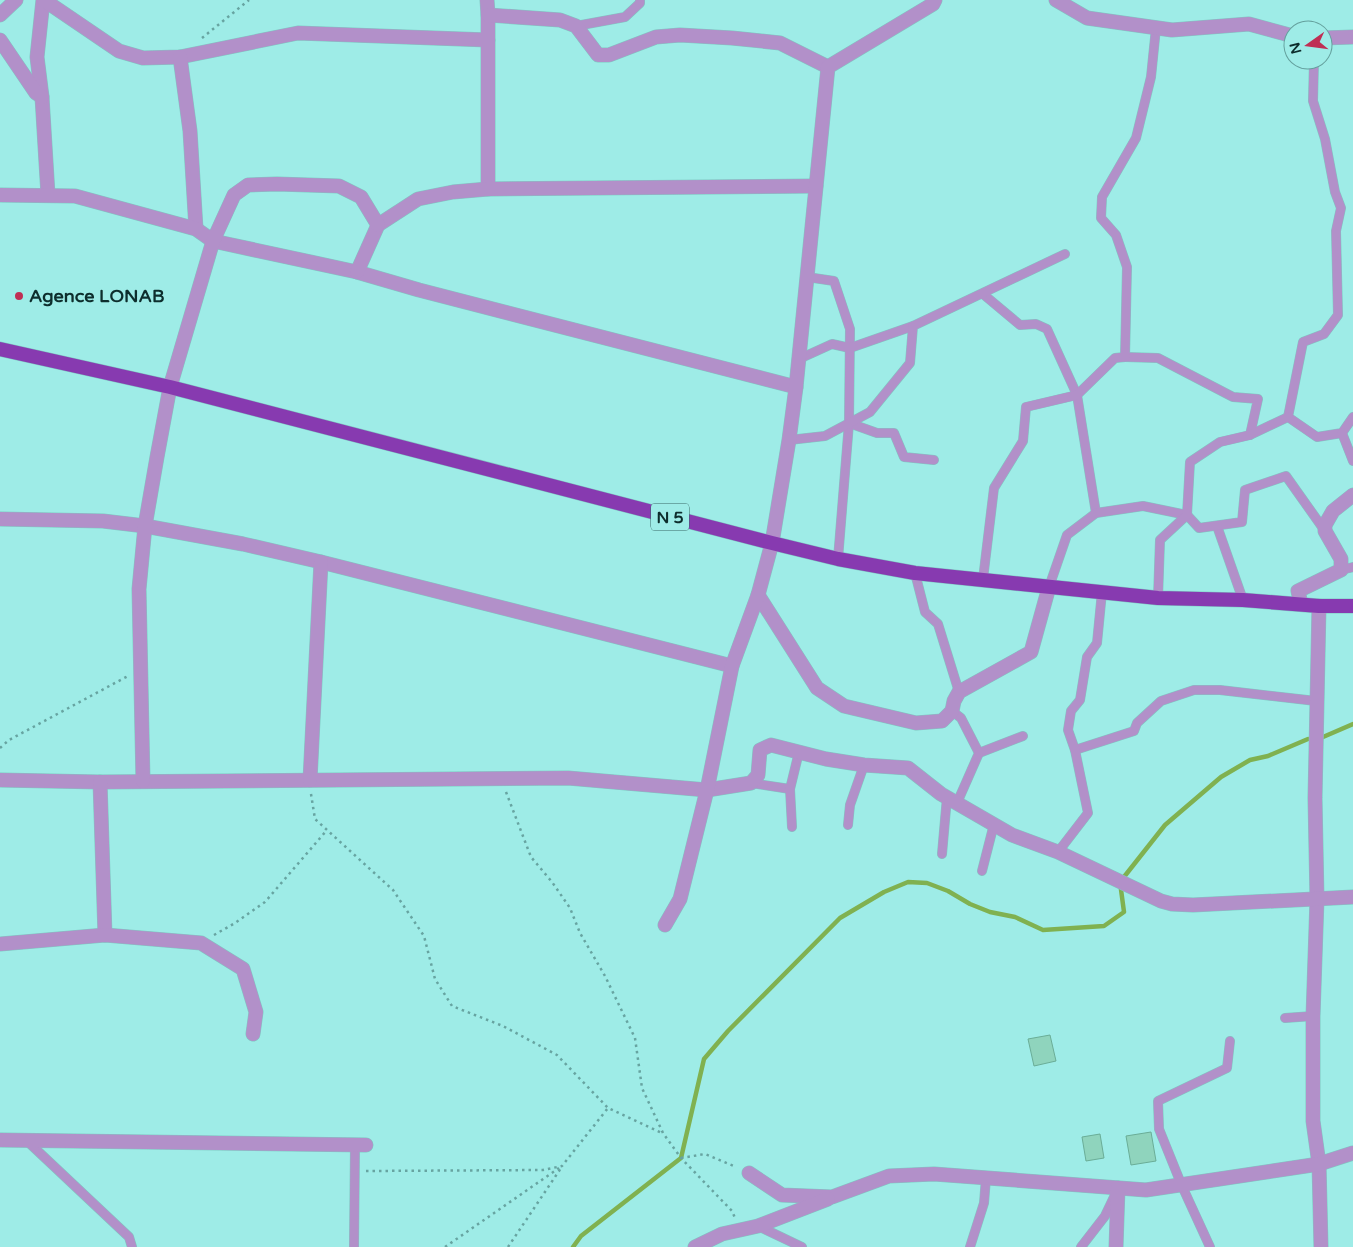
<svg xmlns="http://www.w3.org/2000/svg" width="1353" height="1247" viewBox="0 0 1353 1247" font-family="'Varela Round',sans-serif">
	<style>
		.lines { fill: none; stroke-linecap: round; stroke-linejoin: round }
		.stream { stroke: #80b150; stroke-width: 4.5 }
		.building { fill: #8fd4bd; stroke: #6aad97 }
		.service-casing { stroke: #81c6c2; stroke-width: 10 }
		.minor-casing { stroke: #81c6c2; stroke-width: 15 }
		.trunk-casing { stroke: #81c6c2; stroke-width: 15 }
		.path { stroke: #67a4a1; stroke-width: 2.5; stroke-dasharray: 2.5 4; stroke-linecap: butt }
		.service { stroke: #b290c9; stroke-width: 9 }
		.minor { stroke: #b290c9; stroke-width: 14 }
		.trunk { stroke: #873ab0; stroke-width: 14 }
		.poi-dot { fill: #bf2f54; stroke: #9eece7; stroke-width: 2 }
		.labels { text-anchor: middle; stroke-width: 4; stroke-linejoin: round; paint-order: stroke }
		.shield { fill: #9eece7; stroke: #386765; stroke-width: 1 }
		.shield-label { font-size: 16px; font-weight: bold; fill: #0d2e2d }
		.poi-label { font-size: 18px; font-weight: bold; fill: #0d2e2d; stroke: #9eece7; text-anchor: start }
	</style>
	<rect width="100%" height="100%" fill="#9eece7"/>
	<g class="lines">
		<g class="stream">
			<polyline points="1323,737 1353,724"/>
			<polyline points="573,1247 581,1236 681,1158 704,1059 728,1031 840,918 884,892 908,882 927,883 948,891 970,904 990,912 1015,917 1043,930 1104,926 1124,912 1120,882 1165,825 1221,777 1250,760 1268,756 1308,739"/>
		</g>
	</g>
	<g class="building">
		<polygon points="1050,1035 1056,1061 1034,1066 1028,1039"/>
		<polygon points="1151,1132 1156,1161 1131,1165 1126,1136"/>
		<polygon points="1100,1134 1104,1158 1086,1161 1082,1137"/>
	</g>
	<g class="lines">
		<defs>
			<g id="service">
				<polyline points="576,26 625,17 640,3 640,0"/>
				<polyline points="1314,60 1313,101 1325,139 1335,192 1341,208 1336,231 1338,315 1324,334 1303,342 1288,417 1317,437 1342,433 1353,417"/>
				<polyline points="807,277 834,281 850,329 849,423 838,559"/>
				<polyline points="983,294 1020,325 1036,324 1047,329 1077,395 1096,513"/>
				<polyline points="1125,357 1158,358 1233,397 1258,399 1250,435"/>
				<polyline points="799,359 832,344 850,348 913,326"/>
				<polyline points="849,423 877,433 894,433 904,457 934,460"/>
				<polyline points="1342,433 1353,461"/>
				<polyline points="789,440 825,436 870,412 910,363 913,326 1065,254"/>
				<polyline points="1217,526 1243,600"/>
				<polyline points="1341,570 1353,567"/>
				<polyline points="915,573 925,612 938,624 959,692"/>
				<polyline points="983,579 994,488 1023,441 1026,407 1077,395 1115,358 1125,357 1127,267 1116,235 1101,218 1102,197 1136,138 1151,77 1156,28"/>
				<polyline points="1049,587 1067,535 1096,513 1143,506 1187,515 1199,528 1242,522 1245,490 1286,476 1325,531"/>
				<polyline points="1158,598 1160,540 1187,515 1190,462 1220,442 1250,435 1288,417"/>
				<polyline points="952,711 961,718 979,753 957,803"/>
				<polyline points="1075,750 1134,731 1137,723 1161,701 1194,690 1220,690 1316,701"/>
				<polyline points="979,753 1023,736"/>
				<polyline points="751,783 790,789"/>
				<polyline points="848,825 850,805 864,765"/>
				<polyline points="792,827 790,789 799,752"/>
				<polyline points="1058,852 1088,813 1075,750 1068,730 1071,711 1080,700 1087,657 1097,643 1102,592"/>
				<polyline points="942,854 947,797"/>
				<polyline points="982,871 994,824"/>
				<polyline points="1285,1018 1313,1016"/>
				<polyline points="26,1140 129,1237 132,1247"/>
				<polyline points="758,1226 802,1247"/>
				<polyline points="354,1247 355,1145"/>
				<polyline points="970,1247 984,1203 986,1178"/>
				<polyline points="1081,1247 1105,1216 1115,1195"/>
				<polyline points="1210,1247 1182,1186 1159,1129 1158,1101 1227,1068 1230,1041"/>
			</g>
			<g id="minor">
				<polyline points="43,0 37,57 42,97 48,195"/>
				<polyline points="44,0 119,51 143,58 180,57 298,33 488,40"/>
				<polyline points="487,0 488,15 488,189"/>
				<polyline points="1056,0 1087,18 1172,30 1249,24 1293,36"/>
				<polyline points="0,15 16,0"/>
				<polyline points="488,15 560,20 576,26 598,55 609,55 656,37 680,35 732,38 780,43 828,67"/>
				<polyline points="1323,38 1353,37"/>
				<polyline points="0,40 36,93 42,97"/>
				<polyline points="180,57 190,131 196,229"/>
				<polyline points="0,195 75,196 196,229 213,241 357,272 419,290 796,387"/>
				<polyline points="357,272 378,225 418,199 453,192 488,189 816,186"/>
				<polyline points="0,519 103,521 145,526 243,544 321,562 732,666"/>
				<polyline points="758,595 817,688 844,706 916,723 942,721 952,711 954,701 959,692 1031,652 1049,587"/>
				<polyline points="1301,604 1298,591 1341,570 1341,559 1325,531 1325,525 1333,511 1353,495"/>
				<polyline points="1319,606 1315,798 1317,899 1313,1016 1313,1121 1319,1164 1321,1247"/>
				<polyline points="0,780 100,782 568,778 707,790 751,783 758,775 760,750 771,745 826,759 864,765 908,768 941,794 1012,835 1058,852 1161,901 1172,904 1193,905 1353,897"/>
				<polyline points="310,780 321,562"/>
				<polyline points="143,781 139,589 145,526 157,457 170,387 213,241 234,195 248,185 277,184 339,186 361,197 378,225"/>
				<polyline points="100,782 105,935"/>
				<polyline points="665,925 680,899 707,790 732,666 758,595 772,543 789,440 796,387 828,67 933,4 935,0"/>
				<polyline points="0,944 105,935 201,943 243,969 256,1012 253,1034"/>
				<polyline points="0,1140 366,1145"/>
				<polyline points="749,1173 782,1195 832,1197 889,1176 934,1174 1146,1190 1319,1164 1353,1153"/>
				<polyline points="695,1247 722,1234 758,1226 828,1199"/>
				<polyline points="1116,1247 1118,1188"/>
			</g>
			<polyline id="trunk" points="0,349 170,387 772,543 838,559 915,573 1158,598 1243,600 1319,606 1353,606"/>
		</defs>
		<use href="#service" class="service-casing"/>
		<use href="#minor" class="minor-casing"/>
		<use href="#trunk" class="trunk-casing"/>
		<g class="path">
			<polyline points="202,38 249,0"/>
			<polyline points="0,748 9,740 128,676"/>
			<polyline points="506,792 531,857 552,882 570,908 580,933 605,976 635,1038 642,1088 663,1133 681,1158 732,1211 735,1218"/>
			<polyline points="311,794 315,819 393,890 424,936 435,979 452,1006 503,1026 557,1055 608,1108 662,1133"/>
			<polyline points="214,935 235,923 265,902 327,830"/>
			<polyline points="681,1158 705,1154 736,1167"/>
			<polyline points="366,1171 543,1170 562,1166 608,1108"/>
			<polyline points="445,1247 559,1168"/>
			<polyline points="508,1247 561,1168"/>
		</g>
		<use href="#service" class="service"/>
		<use href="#minor" class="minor"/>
		<use href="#trunk" class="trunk"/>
	</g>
	<circle class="poi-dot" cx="19" cy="296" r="5"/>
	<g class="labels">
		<rect class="shield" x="651" y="503.5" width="38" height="27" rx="4"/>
		<g class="shield-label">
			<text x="670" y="523">N 5</text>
		</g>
		<g class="poi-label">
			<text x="29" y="302">Agence LONAB</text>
		</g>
	</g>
	<g transform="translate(1308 45) rotate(256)"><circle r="24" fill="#9eece7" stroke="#64a09d"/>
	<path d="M0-4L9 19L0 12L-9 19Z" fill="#bf2f54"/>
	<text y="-8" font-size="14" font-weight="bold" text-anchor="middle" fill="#0d2e2d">N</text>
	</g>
</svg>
